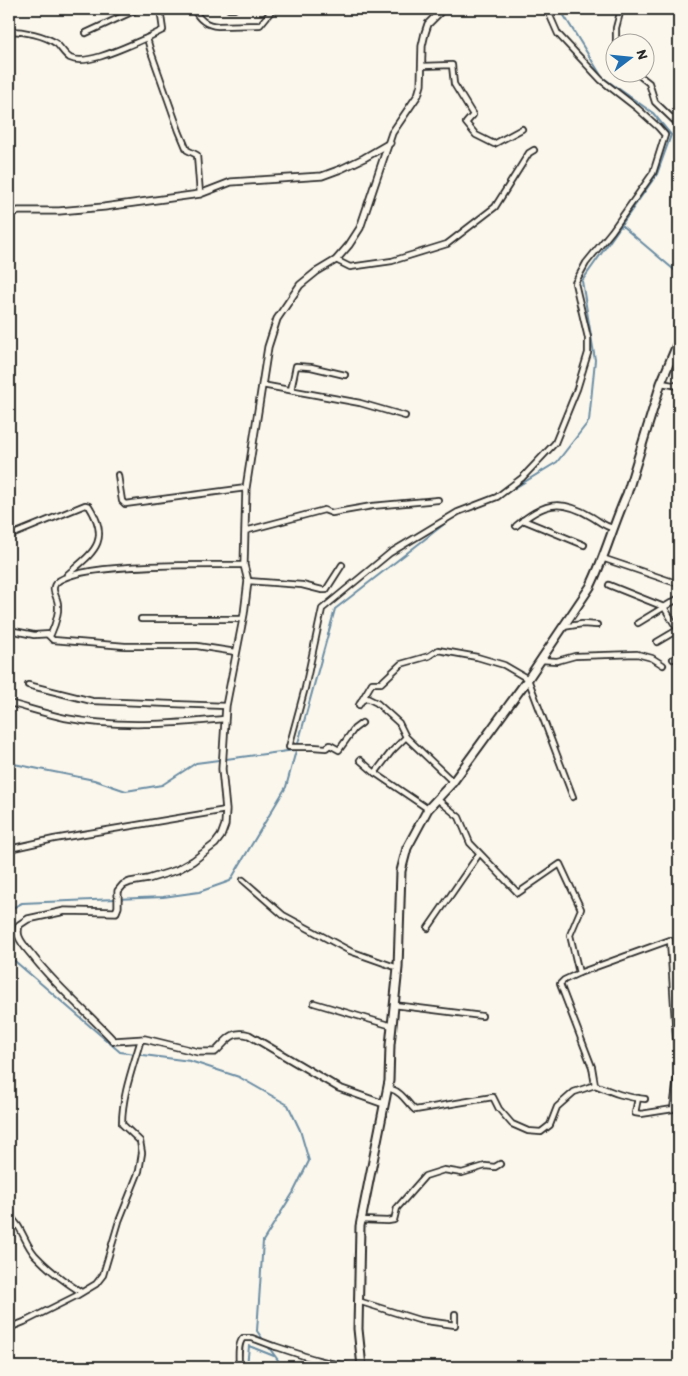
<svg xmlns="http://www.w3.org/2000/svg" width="688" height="1376" viewBox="0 0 688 1376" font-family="Itim,sans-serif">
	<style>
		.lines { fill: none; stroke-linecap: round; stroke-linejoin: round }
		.stream { stroke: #6b8da4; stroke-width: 2 }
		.minor-casing { stroke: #2b2b2b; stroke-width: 8 }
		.tertiary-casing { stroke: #2b2b2b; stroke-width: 9 }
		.secondary-casing { stroke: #2b2b2b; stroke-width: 11 }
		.minor { stroke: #fbf7ec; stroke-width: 4.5 }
		.tertiary { stroke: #fbf7ec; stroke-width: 5.5 }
		.secondary { stroke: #fbf7ec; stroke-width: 7 }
	</style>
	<rect width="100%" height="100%" fill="#fbf7ec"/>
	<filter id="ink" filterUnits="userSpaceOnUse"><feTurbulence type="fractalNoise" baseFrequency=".02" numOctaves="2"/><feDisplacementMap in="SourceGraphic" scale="10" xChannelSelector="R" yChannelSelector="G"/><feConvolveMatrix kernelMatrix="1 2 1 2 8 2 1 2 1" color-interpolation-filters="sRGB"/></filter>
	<g filter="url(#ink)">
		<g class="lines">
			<g class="stream">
				<polyline points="621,225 679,274"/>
				<polyline points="500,497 557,462 589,421 595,360 582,281 657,174 671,135 653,113 602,77 560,9"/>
				<polyline points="456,515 466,511"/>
				<polyline points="9,763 94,780 126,791 162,785 196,763 295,750"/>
				<polyline points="9,910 22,903 163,897 199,892 230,881 286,787 335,609 452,518"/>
				<polyline points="9,956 120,1052 190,1061 239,1077 288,1105 300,1130 309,1161 293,1193 263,1241 257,1331 264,1341"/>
				<polyline points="267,1345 283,1367"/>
				<polyline points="247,1367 249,1346 274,1356"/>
			</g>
			<defs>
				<g id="minor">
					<polyline points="160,9 163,30 147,38 150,49 179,131 187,150 197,155 200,194"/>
					<path d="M194,9C199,20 206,25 218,26L260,25L273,9"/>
					<polyline points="229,9 234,9"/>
					<path d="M9,31C23,31 45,35 57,44C61,48 65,55 70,58C87,67 131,44 147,38"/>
					<polyline points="86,33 138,9"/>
					<polyline points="616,42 616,28 621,9"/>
					<polyline points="422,66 452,65 454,84 473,115 466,123 476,135 494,144 522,129"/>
					<polyline points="635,72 649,83 655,102 679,125"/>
					<polyline points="336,260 350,267 392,261 447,244 495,207 529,153 534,150"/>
					<polyline points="674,354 679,356"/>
					<polyline points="661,383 679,386"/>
					<polyline points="262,385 360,403 405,416"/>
					<polyline points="291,390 296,366 311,367 345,375"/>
					<polyline points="118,475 122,501 125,504 246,488"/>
					<polyline points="523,520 584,545"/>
					<path d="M516,526C543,503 560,498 592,517C599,521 605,527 613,528"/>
					<polyline points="245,531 324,510 332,513 372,506 438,500"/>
					<path d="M9,536L85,505L89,506C112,542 92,553 67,575"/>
					<polyline points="602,558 679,584"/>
					<polyline points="248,581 302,585 322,590 326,590 342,565"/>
					<polyline points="609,585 664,607 678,630"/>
					<polyline points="141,619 243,619"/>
					<polyline points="638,623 679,598"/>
					<polyline points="563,627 582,624 597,625"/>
					<path d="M9,630L34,635L51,634C55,625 59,615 58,605C58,597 50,590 56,583C76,562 210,565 244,565"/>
					<polyline points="48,635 53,640 125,646 197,646 236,652"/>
					<polyline points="657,642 679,629"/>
					<polyline points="673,659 679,656"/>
					<polyline points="540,660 557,661 575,656 637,654 652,658 663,665"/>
					<polyline points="28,685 92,701 226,706"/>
					<polyline points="361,701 367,698 377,703 399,723 406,737 453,782"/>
					<path d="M9,703C28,708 46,714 65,718C117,728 172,724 225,719"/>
					<polyline points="359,705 372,683 381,683 401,664 429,656 438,650 477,657 504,665 528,679 573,797"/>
					<polyline points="362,723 354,729 339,750 330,745 326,748 313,747 289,747 305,688 322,609 390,553 458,512 497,497 522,478 555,443 577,389 588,353 588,338 575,283 586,263 612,231 653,173 665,135 658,127 637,108 601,80 558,34 547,9"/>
					<polyline points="360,760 375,773 428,809"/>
					<polyline points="375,773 391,752 406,737"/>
					<path d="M437,799L459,817L470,843L518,893L560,864L581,909L570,935L579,973L564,980L560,984L592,1067L595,1085C612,1092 626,1098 645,1099"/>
					<polyline points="9,849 54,839 226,810"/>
					<polyline points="243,880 283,915 350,951 398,968"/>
					<polyline points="428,928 479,854"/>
					<polyline points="579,973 670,940 678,1071 673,1109 641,1114 635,1113 638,1098"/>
					<polyline points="314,1003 392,1026"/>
					<polyline points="394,1005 482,1016"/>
					<path d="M390,1084L391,1089C402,1092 407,1103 415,1110L493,1097L499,1109L512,1124L528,1131L541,1132L550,1125L557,1107L574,1092L595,1085"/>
					<path d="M9,1216C22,1225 24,1243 35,1255C48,1269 65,1282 81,1292"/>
					<polyline points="360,1220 388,1221 394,1220 397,1208 425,1176 444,1170 462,1173 485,1166 495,1167 500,1164"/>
					<polyline points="358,1301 419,1320 455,1325 455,1314"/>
					<path d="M9,1328L24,1322L76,1296L96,1284L103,1275L119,1221L139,1171L142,1153L140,1141L122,1124C122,1095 133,1067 141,1039"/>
					<path d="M302,1355L274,1346C303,1356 332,1366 362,1367"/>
					<path d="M239,1367C239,1358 237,1345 243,1338H252L276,1347"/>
				</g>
				<g id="tertiary">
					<polyline points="9,213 19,211 59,211 104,207 200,194 231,182 322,176 341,169 364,158 390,143"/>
					<path d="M384,1104L339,1088L249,1035C231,1030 227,1041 215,1052H198L145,1039L114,1041C88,1013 59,989 35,959C30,952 22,945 19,937C17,932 18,929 19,925L28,919L65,911L116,912L118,907V891L123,885L130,882L148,879L177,870L193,861L215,844L221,836L225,825L226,810L222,769L226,706L244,614L248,581L244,565L246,488L268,347L277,319L300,285L316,272L336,260L349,245L360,228L392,133L418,95L421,85L422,46L425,33L428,24L443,9"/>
				</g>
				<path id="secondary" d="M362,1367L358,1329L360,1226L389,1081L390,1045L398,968L401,871L407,848L428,809L453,782L528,679L590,587C605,557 613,525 627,494L661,383L679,340"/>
			</defs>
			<use href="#minor" class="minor-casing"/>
			<use href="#tertiary" class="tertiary-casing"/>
			<use href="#secondary" class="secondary-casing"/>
			<use href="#minor" class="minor"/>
			<use href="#tertiary" class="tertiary"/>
			<use href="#secondary" class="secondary"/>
		</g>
	</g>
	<rect width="688" height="1376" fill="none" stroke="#fbf7ec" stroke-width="30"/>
	<rect x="15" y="15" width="658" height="1346" fill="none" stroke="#2b2b2b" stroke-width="2" filter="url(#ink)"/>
	<g transform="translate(630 58) rotate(74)"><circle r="24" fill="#fbf7ec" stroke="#a8a59f"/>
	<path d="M0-4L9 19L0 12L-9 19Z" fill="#1f6fb2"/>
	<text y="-8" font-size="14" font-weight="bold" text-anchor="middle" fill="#2b2b2b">N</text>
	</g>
</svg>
